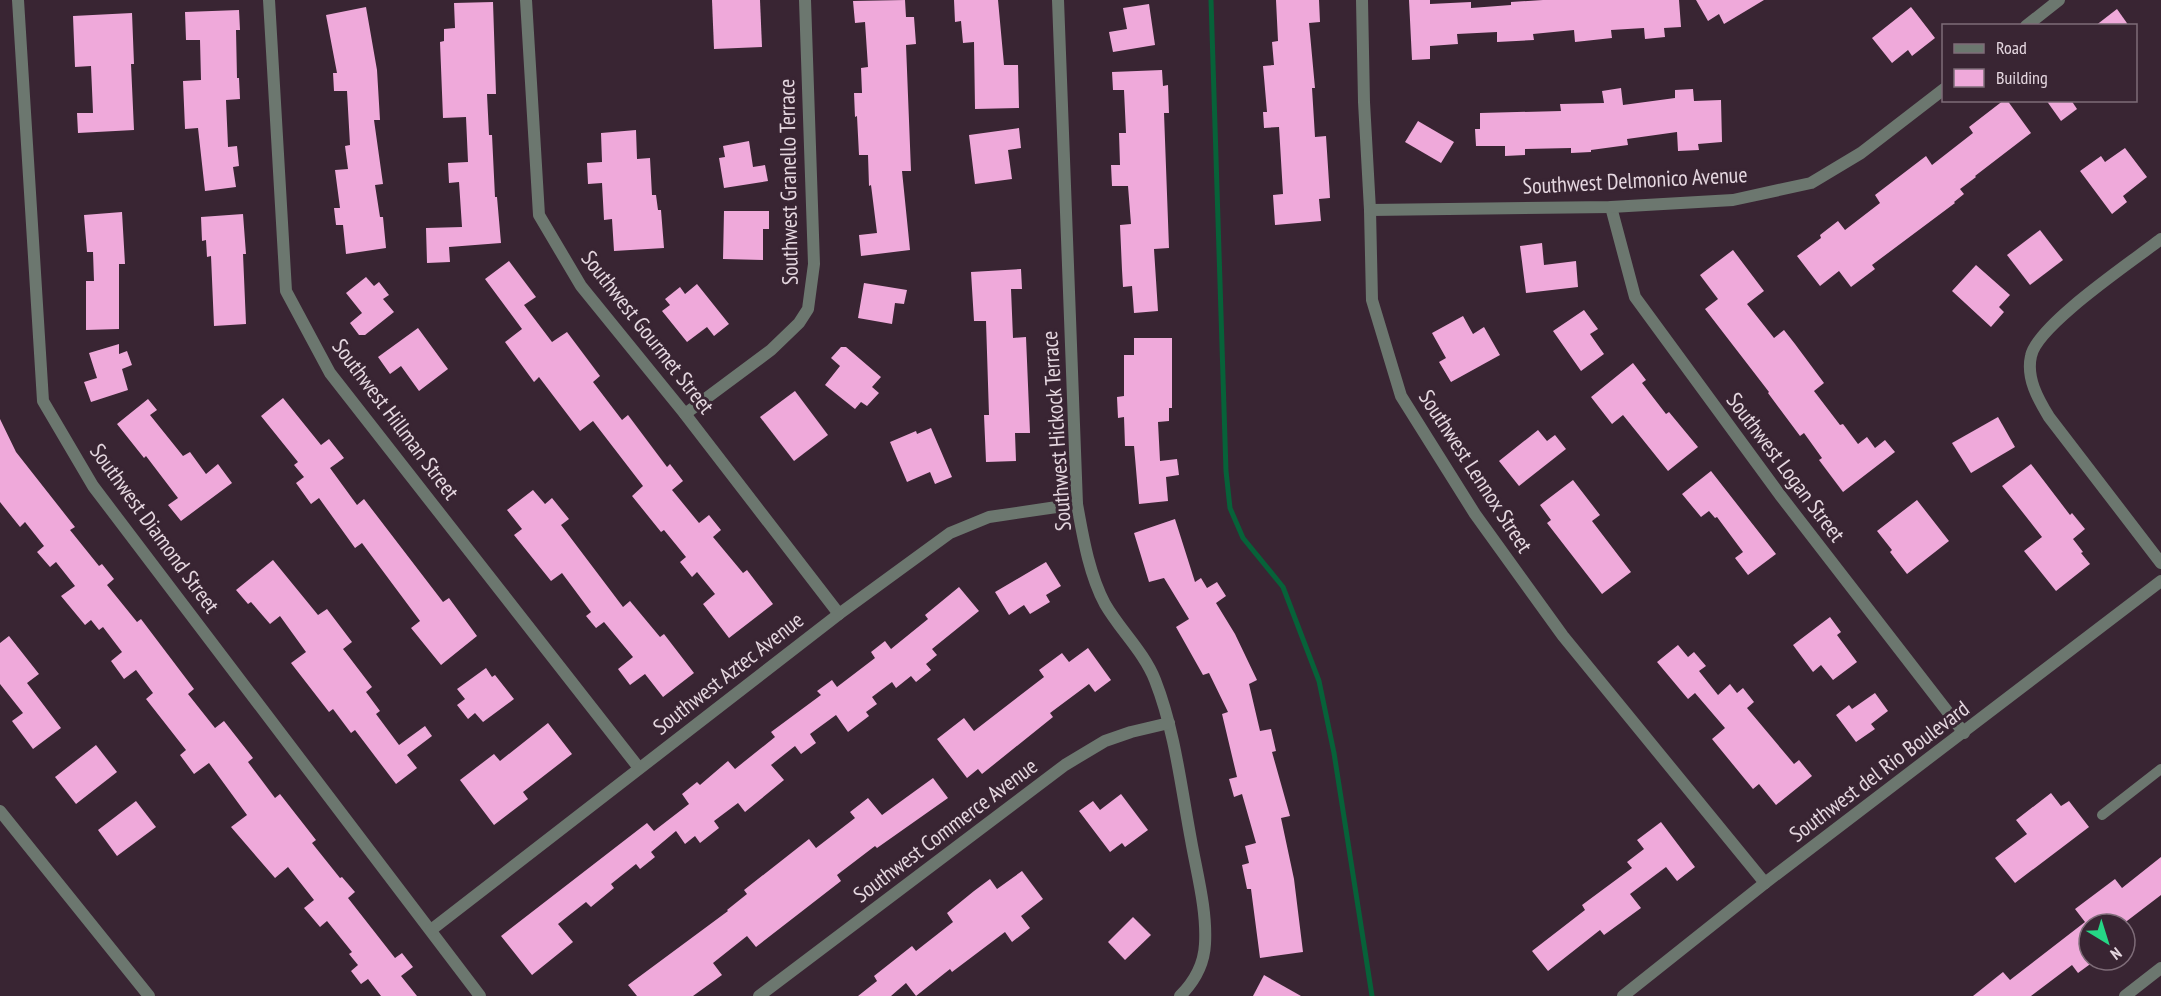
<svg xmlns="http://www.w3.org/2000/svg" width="2161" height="996" viewBox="0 0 2161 996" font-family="'PT Sans Narrow',sans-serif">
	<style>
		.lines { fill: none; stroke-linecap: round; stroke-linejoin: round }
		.stream { stroke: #076239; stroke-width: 5 }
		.building { fill: #efa9da }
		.service { stroke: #6c776f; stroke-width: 10 }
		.minor { stroke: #6c776f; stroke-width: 12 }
		.tertiary { stroke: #6c776f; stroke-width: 12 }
		.labels { text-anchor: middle; stroke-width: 6; stroke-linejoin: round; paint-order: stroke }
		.street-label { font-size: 22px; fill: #e5d7e0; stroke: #392533 }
	</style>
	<rect width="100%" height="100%" fill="#392533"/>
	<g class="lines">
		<polyline class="stream" points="1211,0 1226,471 1230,508 1243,538 1283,587 1319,681 1334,753 1372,996"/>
	</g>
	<g class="building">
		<polygon points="712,0 760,0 762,47 714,49"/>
		<polygon points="905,0 906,17 914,17 916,44 906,45 911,171 902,171 910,250 861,256 859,235 877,233 871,185 869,186 868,155 859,155 857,116 855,117 854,93 862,93 861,68 868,67 865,22 855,23 853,1"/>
		<polygon points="954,0 998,0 1004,65 1018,65 1019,108 975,109 974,42 963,43 961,21 955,22"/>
		<polygon points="1276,0 1319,0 1320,22 1309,23 1315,88 1312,88 1315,137 1326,136 1330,198 1319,199 1321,221 1275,225 1273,195 1283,194 1279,127 1264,128 1263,112 1267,112 1263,66 1274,65 1272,42 1278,41"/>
		<polygon points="1409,0 1430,0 1430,4 1471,2 1471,8 1511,5 1511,2 1543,0 1679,0 1681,27 1664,28 1665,37 1645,39 1644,28 1611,30 1612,38 1575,42 1574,30 1533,34 1534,40 1497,42 1497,32 1457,34 1458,44 1430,46 1430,59 1412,60"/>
		<polygon points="1696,0 1764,0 1724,24 1719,14 1708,21"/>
		<polygon points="493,2 496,94 487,94 489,135 492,135 495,197 497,197 501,243 449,247 450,262 427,263 426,228 462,227 459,182 449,183 448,163 468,162 466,117 443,118 440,42 444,41 444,29 455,28 454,3"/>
		<polygon points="1149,4 1155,45 1113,52 1109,32 1127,29 1123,8"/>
		<polygon points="366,7 377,70 380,120 374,120 383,184 375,185 380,217 383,217 386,248 346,254 343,225 336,225 334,208 340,208 335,170 348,169 345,146 350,145 347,91 334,91 333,73 337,73 326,15"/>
		<polygon points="1911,7 1935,38 1912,56 1908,50 1892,63 1872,38"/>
		<polygon points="2117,9 2129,26 2095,26"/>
		<polygon points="239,10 240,30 236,30 237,78 239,78 240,99 226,100 228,147 237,146 239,166 233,167 236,187 205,191 198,128 185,129 183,81 201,80 200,40 186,40 185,12"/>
		<polygon points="132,13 134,64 131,64 134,130 78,133 77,113 93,113 91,66 75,67 73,16"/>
		<polygon points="1162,70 1163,86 1168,85 1169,113 1164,113 1169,248 1154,249 1158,311 1134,313 1132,286 1123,287 1122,270 1120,225 1131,224 1128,186 1112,186 1111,165 1120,165 1119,133 1126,133 1124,90 1113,90 1112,72"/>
		<polygon points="1621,88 1623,105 1675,98 1675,90 1693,89 1694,101 1721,100 1722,142 1698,144 1699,150 1678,151 1677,132 1627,139 1628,145 1591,150 1591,152 1571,153 1571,148 1525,149 1525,155 1505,156 1505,146 1476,146 1475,129 1480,129 1480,113 1561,111 1560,104 1604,103 1602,91"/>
		<polygon points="2004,100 2007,100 2031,133 1975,176 1976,177 1960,189 1964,194 1954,202 1955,203 1872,265 1875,269 1851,287 1839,271 1820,286 1797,256 1821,238 1820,235 1838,221 1845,230 1880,203 1875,195 1926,156 1932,165 1973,133 1969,127"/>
		<polygon points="2046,100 2071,100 2077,109 2061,121"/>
		<polygon points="1418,121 1454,142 1441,163 1405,142"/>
		<polygon points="1019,128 1021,148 1008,150 1012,179 975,184 969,135"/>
		<polygon points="636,130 637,159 650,158 652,195 656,195 658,210 661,210 664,248 614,251 612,219 604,220 602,183 588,184 587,163 602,162 601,133"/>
		<polygon points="749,141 753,167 765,165 768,181 724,188 719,158 725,157 723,146"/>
		<polygon points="2125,148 2147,177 2123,196 2127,202 2112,214 2080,171 2101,156 2105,162"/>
		<polygon points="724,211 769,211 769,229 763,229 763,260 723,259"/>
		<polygon points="122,212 125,264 119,264 119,329 86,330 86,281 94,281 93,252 87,252 84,215"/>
		<polygon points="243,214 246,254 243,254 246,324 214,326 211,256 207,257 206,240 202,241 201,217"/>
		<polygon points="2040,230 2063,260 2030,285 2007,255"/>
		<polygon points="1542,243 1544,265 1576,261 1578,287 1526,293 1520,246"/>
		<polygon points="1733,250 1764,291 1747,304 1774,338 1784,330 1795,344 1824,383 1814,391 1840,425 1843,424 1858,444 1867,437 1875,448 1885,440 1895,452 1843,492 1819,460 1822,458 1804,433 1800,436 1768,393 1769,392 1705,309 1718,299 1700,275"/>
		<polygon points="509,261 536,297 524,305 552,342 567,332 600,376 593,382 622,420 628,415 667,467 670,464 683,481 672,490 699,523 709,515 721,530 713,537 743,573 747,570 773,604 729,638 703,604 715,594 697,572 692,577 680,562 686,557 664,530 661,532 632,496 643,486 593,421 580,431 539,377 534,382 505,342 522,329 485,279"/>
		<polygon points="1976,265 2010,295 1999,307 2004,312 1991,327 1952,291"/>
		<polygon points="1021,269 1022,289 1011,289 1013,338 1026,337 1030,433 1015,433 1016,461 986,462 984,415 989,415 986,321 974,321 971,272"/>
		<polygon points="366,277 374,286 379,282 389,295 383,299 394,312 365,335 359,335 350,323 362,313 346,293"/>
		<polygon points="864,283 907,290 904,304 895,303 892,324 858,318"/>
		<polygon points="697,284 729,324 714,336 707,327 687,342 662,311 670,305 665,299 680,287 685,294"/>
		<polygon points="1584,310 1598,329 1590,334 1604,354 1581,371 1553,331"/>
		<polygon points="1463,316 1473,334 1484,327 1500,355 1451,382 1439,362 1446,358 1432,333"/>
		<polygon points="418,328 448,369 419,391 401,366 390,374 378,357"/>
		<polygon points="1134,338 1172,338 1172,408 1169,408 1169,421 1158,422 1160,461 1177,459 1179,475 1166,477 1168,501 1139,504 1134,446 1125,446 1124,417 1118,418 1117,397 1124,396 1124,355 1134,355"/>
		<polygon points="119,344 119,354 127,351 132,365 122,369 128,390 91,402 84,382 97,378 89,353"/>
		<polygon points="841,347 846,347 881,377 872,387 879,393 867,406 861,402 855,409 825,385 840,366 831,358"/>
		<polygon points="1633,363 1646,380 1642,383 1666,414 1669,412 1698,447 1668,471 1623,415 1612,424 1591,397"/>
		<polygon points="795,391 828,435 794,461 760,417"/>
		<polygon points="283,398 321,445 329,439 344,458 330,468 357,505 364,499 443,602 449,598 477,636 441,665 411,628 420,621 362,543 355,548 319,498 311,504 296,483 304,477 294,465 298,462 261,416"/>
		<polygon points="148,399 157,410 150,415 183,456 190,452 206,474 218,464 232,483 181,521 168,505 178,498 146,456 144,458 117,424"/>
		<polygon points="1998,417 2015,447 1971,473 1952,443"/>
		<polygon points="0,419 16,452 75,527 70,530 99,566 102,564 114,579 107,585 137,622 141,619 194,689 188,694 215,728 224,721 253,758 248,762 275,798 280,794 316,840 312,843 340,878 342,877 355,892 348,898 395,958 402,953 413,967 401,976 417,996 381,996 368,979 361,984 351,971 358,965 349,954 352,952 327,921 320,927 304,908 314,900 288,867 275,878 231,827 247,815 209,763 194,774 180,755 186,750 146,699 153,693 136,670 124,679 111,661 122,652 103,627 99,630 91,620 85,625 61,596 75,586 56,562 50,567 37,552 44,546 25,522 20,527 0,502"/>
		<polygon points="931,428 952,477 935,484 930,472 907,482 890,442 916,431 917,434"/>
		<polygon points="1538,430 1547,441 1555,435 1566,449 1519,486 1499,461"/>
		<polygon points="2031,464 2070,515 2072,513 2085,529 2073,539 2083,552 2081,553 2090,564 2056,591 2024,551 2042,537 2002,486"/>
		<polygon points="1711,471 1776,554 1748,575 1735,558 1743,552 1717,517 1715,518 1709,511 1701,517 1682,494"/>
		<polygon points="1573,480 1600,515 1592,521 1631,572 1602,594 1547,523 1551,520 1540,505"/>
		<polygon points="533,490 545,504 552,498 569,519 561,525 623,607 630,601 660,637 664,634 694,673 663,697 645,674 630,685 618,669 633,657 604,622 596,628 586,616 591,612 562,573 551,581 514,535 522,529 507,510"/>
		<polygon points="1917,500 1949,541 1907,574 1890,552 1892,550 1877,531"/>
		<polygon points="1175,519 1195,582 1201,578 1207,588 1217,582 1226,596 1216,603 1235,634 1257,680 1249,684 1260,731 1271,729 1276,751 1272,752 1290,816 1281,818 1294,879 1303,952 1260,958 1251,889 1247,889 1242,865 1249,863 1245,846 1256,843 1242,794 1234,797 1229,779 1237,777 1222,714 1228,712 1209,673 1203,675 1176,627 1189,619 1164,578 1149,582 1134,533"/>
		<polygon points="273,560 318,615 327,609 352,642 343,649 372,687 366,692 380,711 376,714 399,745 425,726 432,736 407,755 417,768 396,784 355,730 351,733 333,709 329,712 291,663 306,652 280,616 270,624 251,602 248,604 236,590"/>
		<polygon points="1046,562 1061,586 1046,595 1050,602 1030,614 1024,605 1009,615 995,592"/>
		<polygon points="959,587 979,611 932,649 937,655 926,664 931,670 916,682 911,676 896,688 892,682 872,697 877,704 866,712 869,716 848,732 836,715 810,734 816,743 801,754 795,746 771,765 784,780 745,812 738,803 714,821 719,828 700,843 695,836 685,844 676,831 651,852 655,857 640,869 636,864 611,884 614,888 591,907 586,902 558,924 573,942 532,975 501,936 647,823 654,831 689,804 682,794 697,782 700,785 728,761 735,769 775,737 771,732 821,695 817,691 832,680 837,687 875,658 871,652 885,641 891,649 928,619 925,615"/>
		<polygon points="1830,617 1841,632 1837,635 1857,662 1833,680 1821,665 1813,672 1793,645"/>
		<polygon points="9,636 39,674 27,683 61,728 33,749 12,721 23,713 0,684 0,643"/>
		<polygon points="1678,645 1688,657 1694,652 1706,666 1699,671 1718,695 1730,684 1737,693 1743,688 1754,702 1747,708 1794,764 1799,760 1812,776 1776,805 1759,784 1753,789 1712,739 1725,728 1695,693 1688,699 1657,662"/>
		<polygon points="1088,648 1111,680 1095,692 1089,684 1050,713 1053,717 982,774 978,769 967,778 937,739 964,718 974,731 1044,677 1039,670 1062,653 1069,662"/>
		<polygon points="486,668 492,677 495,675 514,699 483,722 475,713 468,719 457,705 465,699 457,689"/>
		<polygon points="1875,693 1888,711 1871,724 1875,729 1856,742 1836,715 1849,705 1852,709"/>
		<polygon points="548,723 572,754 523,792 528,799 494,825 460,780 494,754 500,761"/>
		<polygon points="96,745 117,772 76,804 55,777"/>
		<polygon points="933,778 948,798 877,848 875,846 837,875 841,881 756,947 747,936 713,963 722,975 693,996 637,996 628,985 728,911 727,910 747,894 744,890 809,839 816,848 855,818 850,812 868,798 882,815"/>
		<polygon points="2051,793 2061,806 2069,801 2089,827 2015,883 1995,858 2027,834 2016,820"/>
		<polygon points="1121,794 1148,830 1125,847 1122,843 1110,852 1079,811 1093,801 1100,810"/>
		<polygon points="136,801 156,827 117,856 98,830"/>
		<polygon points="1661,822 1695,867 1677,881 1666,867 1630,894 1641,908 1604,935 1600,930 1548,971 1532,951 1585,910 1582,905 1632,868 1627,862 1644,849 1637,840"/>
		<polygon points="2161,857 2161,895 2123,924 2089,924 2089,960 2093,962 2078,973 2072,965 2031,996 1973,996 2003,972 2010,980 2085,922 2075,909 2115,879 2122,888"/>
		<polygon points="1022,871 1043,899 1021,916 1030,928 1012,942 1005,932 952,972 950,969 916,996 906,983 891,996 858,996 877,981 874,976 912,946 916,951 953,922 947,913 974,891 990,879 997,889"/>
		<polygon points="1133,917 1151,935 1125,960 1108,942"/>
		<polygon points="1264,975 1301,996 1253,996"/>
	</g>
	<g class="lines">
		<polyline class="service" points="2102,815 2161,769"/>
		<g class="minor">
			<polyline points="18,0 43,401 93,486 480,996"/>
			<polyline points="269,0 286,291 330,373 639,768"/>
			<polyline points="526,0 539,215 581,286 685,414 839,614"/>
			<path d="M1058,0L1077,504C1083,537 1089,574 1105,604C1120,630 1144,652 1155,680C1175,731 1181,787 1191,840C1197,874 1207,910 1205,944C1204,964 1194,982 1180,996"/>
			<polyline points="1362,0 1364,102 1370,210 1372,300 1401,396 1475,514 1563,636 1765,883"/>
			<polyline points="2026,26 2059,0"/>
			<polyline points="1611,207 1635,297 1780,495 1964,733"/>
			<polyline points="1370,210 1611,207 1733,200 1811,183 1861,153 1944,89"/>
			<path d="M2161,239C2133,261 2037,325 2031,356C2026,378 2038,399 2049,417L2161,563"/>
			<polyline points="685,414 771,350 799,323 808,309 814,264 805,0"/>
			<polyline points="431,930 839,614 950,533 989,517 1077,504"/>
			<polyline points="759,996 1065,765 1105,741 1131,732 1169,723"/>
			<polyline points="2125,996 2161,968"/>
		</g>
		<g class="tertiary">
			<polyline points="0,811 149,996"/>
			<polyline points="1623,996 1765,883 2161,581"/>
		</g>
	</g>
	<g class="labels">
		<g class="street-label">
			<text transform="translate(1635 180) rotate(-3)" y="8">Southwest Delmonico Avenue</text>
			<text transform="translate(788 182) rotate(-91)" y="8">Southwest Granello Terrace</text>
			<text transform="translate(648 332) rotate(52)" y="8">Southwest Gourmet Street</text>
			<text transform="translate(396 419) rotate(53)" y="8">Southwest Hillman Street</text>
			<text transform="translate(1056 431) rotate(-94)" y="8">Southwest Hickock Terrace</text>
			<text transform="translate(1786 467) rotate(53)" y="8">Southwest Logan Street</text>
			<text transform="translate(1476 471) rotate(57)" y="8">Southwest Lennox Street</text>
			<text transform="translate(155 528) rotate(54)" y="8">Southwest Diamond Street</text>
			<text transform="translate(728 673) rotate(-38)" y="8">Southwest Aztec Avenue</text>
			<text transform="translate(1879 771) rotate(-37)" y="8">Southwest del Rio Boulevard</text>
			<text transform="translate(945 830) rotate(-37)" y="8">Southwest Commerce Avenue</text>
		</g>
	</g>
	<rect x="1942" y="24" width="195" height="78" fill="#392533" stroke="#7e6c78" stroke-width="1.5"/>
	<rect x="1954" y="44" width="30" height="9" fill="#6c776f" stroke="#7e6c78" stroke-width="1.5"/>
	<text x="1996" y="54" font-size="18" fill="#e5d7e0">Road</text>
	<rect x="1954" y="69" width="30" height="18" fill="#efa9da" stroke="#7e6c78" stroke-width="1.5"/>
	<text x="1996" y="84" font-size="18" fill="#e5d7e0">Building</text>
	<g transform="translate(2107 942) rotate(142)"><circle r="28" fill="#392533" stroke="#7e6c78" stroke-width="1.5"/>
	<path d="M0-4.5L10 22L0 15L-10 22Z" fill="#25d886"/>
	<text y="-9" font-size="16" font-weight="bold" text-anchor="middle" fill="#e5d7e0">N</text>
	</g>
</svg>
